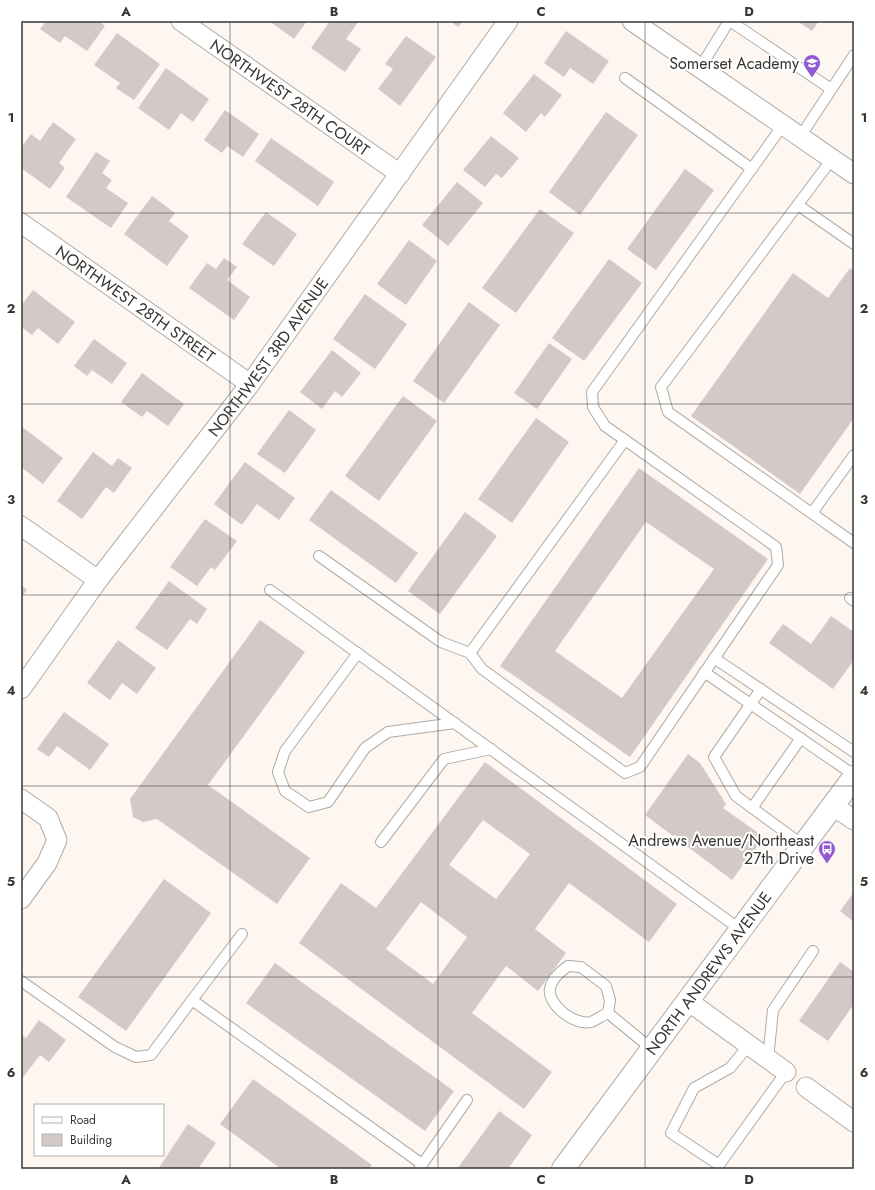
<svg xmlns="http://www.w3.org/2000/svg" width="875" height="1190" viewBox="0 0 875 1190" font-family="Jost,sans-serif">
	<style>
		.building { fill: #d3cac7; fill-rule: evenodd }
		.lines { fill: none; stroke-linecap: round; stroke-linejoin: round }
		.service-casing { stroke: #b1aba5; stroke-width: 12 }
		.minor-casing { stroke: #b1aba5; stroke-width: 21 }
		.secondary-casing { stroke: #b1aba5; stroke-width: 24 }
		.service { stroke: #fff; stroke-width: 10 }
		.minor { stroke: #fff; stroke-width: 19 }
		.secondary { stroke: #fff; stroke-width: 22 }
		.grid { fill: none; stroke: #383633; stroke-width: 1; stroke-opacity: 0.55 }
		.labels { text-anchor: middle; stroke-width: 4; stroke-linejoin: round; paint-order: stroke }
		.poi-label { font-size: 16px; fill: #383633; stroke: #fff; text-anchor: end }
		.street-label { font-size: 16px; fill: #383633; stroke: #fff }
		.neatline { fill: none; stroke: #383633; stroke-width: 1.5 }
		.grid-label { font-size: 13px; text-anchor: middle; font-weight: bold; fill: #383633 }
	</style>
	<rect width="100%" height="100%" fill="#fef7f1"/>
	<g class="building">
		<polygon points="46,21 99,21 105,26 87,51 65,36 60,43 40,29"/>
		<polygon points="269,21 307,21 294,39"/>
		<polygon points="330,21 356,21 358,22 346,39 361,49 345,72 311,48"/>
		<polygon points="450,21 463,21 458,27"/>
		<polygon points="797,21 819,21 812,31"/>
		<polygon points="566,31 609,61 593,84 570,68 564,77 544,63"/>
		<polygon points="117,33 160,64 134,100 116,88 120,83 94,65"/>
		<polygon points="406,36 436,57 400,106 378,89 393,69 385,64"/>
		<polygon points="166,68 209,99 193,122 181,113 169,130 138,108"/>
		<polygon points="534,74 562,95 545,117 541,113 526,132 503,113"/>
		<polygon points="225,110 259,134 243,157 227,146 222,153 204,140"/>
		<polygon points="606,112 638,135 580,215 549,192"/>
		<polygon points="53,122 76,139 59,163 65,168 50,189 21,168 21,148 31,134 40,141"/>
		<polygon points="491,136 519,158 502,178 496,174 485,187 463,170"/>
		<polygon points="271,138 334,182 318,206 255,161"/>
		<polygon points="96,152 110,161 102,173 112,180 106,188 128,203 111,228 66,197"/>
		<polygon points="685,169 714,190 656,270 627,249"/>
		<polygon points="457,182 483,203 448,246 422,225"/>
		<polygon points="152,196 175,213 169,221 189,236 167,266 124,234"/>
		<polygon points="540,209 574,233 516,313 482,288"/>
		<polygon points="266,212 297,234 274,266 242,244"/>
		<polygon points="409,240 437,261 406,305 377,284"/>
		<polygon points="224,258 237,267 227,280 250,297 234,320 189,288 207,263 216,269"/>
		<polygon points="609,259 642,283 584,361 552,338"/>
		<polygon points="850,268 854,271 854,418 800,494 691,416 793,273 828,298"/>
		<polygon points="33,290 75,322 58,344 38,328 32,335 21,327 21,306"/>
		<polygon points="365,294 407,324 375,369 333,339"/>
		<polygon points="469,302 500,325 444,403 413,381"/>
		<polygon points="94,339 127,363 112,384 92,370 87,376 74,366"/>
		<polygon points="549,343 572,359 537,409 514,393"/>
		<polygon points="332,350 361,373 342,397 335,391 322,409 300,392"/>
		<polygon points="142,373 184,404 168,426 147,411 142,417 121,402"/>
		<polygon points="403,396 437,421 379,501 345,476"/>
		<polygon points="289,410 316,430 285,473 257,454"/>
		<polygon points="536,418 569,442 512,523 478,499"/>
		<polygon points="21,426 63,458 43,484 21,467"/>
		<polygon points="93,452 112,466 118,458 132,468 114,493 106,487 82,519 57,501"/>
		<polygon points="245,462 295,498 279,520 257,504 242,525 214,504"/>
		<path d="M639,468L768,559L630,757L500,666ZM646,522L714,569L622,698L555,651Z"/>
		<polygon points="331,490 418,553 396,583 309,520"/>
		<polygon points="465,512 497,536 440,614 408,591"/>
		<polygon points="205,519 237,541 215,570 211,567 197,586 170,567"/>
		<polygon points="169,581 207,609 197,624 190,619 167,650 135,628"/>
		<polygon points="21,585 27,590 21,597"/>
		<polygon points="831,616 854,632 854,660 833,689 769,643 783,624 811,644"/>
		<polygon points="260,620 305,652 208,785 310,858 277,904 157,819 143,822 133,817 130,799"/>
		<polygon points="118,640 156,668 137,694 122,683 110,700 87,683"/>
		<polygon points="64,712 109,744 90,770 57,746 49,757 37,749"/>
		<polygon points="688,754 700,763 726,804 723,808 764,837 732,880 645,815"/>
		<path d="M485,762L677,904L649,942L569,883L535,929L566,953L538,991L506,966L472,1013L552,1072L524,1109L299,943L341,883L376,908ZM483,820L530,854L496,899L449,865ZM421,902L467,937L433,984L386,949Z"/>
		<polygon points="164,879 211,913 126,1031 78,997"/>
		<polygon points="854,892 854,922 840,911"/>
		<polygon points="840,962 854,972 854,1004 828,1041 799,1021"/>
		<polygon points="275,963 454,1091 425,1131 246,1003"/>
		<polygon points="39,1020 66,1040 49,1062 40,1055 21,1080 21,1034 26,1038"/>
		<polygon points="253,1079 372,1165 369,1169 281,1169 220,1124"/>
		<polygon points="499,1111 532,1135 508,1169 457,1169"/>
		<polygon points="188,1124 216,1143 198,1169 158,1169"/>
	</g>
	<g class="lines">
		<defs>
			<g id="service">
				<polyline points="730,21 831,89"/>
				<polyline points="700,68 729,21"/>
				<polyline points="625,78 752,169"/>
				<polyline points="800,137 854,55"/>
				<polyline points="832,159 661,387 668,412 854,543"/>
				<polyline points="798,205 854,244"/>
				<polyline points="812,513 854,455"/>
				<polyline points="319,556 441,642 470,653 482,669 625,773 640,767 778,565 776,547 625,440"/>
				<polyline points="270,590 741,930"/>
				<polyline points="850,598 854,601"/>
				<polyline points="358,653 285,751 278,772 285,791 309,807 328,802 365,748 388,732 455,723"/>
				<polyline points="470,653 625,440 605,426 593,407 592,392 783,125"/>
				<polyline points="714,658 854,752"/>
				<polyline points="704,672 854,775"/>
				<polyline points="761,689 714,757 736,796 804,846"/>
				<polyline points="752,808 801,738"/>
				<polyline points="381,842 444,759 491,749"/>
				<polyline points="242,934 192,1000 422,1164"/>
				<path d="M568,966L581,967L606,986L610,1000L608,1013C603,1015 596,1020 591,1022C575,1026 547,1005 550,988C552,978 561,971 568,966Z"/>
				<polyline points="21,981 115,1047 136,1057 151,1055 192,1000"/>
				<polyline points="608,1013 652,1049"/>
				<polyline points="749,1045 730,1068 694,1088 671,1133 719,1165 786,1072"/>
				<polyline points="768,1059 773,1010 813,951"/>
				<polyline points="419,1169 467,1100"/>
			</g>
			<g id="minor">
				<path id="s1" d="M181,21L400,174"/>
				<polyline points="632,21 854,174"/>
				<path id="s2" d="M21,223L250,384"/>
				<polyline points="21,526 98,580"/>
				<path id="s3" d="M21,689L98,580L250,384L508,21"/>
				<polyline points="21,799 48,818 57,840 47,863 21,899"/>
				<polyline points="833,806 854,820"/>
				<polyline points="688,1001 786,1072"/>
				<polyline points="806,1087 854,1122"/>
			</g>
			<g id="secondary">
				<path id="s4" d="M563,1169L854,777"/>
			</g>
		</defs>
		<use href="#service" class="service-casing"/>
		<use href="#minor" class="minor-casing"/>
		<use href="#secondary" class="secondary-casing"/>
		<use href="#service" class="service"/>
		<use href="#minor" class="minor"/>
		<use href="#secondary" class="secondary"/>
	</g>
	<path class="grid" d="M230,21V1169M438,21V1169M645,21V1169M21,213H854M21,404H854M21,595H854M21,786H854M21,977H854"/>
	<defs>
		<symbol id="school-pin" viewBox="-11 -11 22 30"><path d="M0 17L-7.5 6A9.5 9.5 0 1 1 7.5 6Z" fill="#915ad2" stroke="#fff"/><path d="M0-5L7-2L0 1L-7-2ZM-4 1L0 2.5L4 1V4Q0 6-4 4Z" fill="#fff"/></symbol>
		<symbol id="bus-pin" viewBox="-11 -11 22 30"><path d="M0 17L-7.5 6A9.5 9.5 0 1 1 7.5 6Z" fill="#915ad2" stroke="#fff"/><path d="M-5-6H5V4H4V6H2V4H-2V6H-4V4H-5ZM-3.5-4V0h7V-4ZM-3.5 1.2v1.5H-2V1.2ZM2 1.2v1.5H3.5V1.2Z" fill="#fff"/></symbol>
	</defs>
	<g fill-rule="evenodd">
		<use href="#school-pin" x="802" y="53" width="20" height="27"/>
		<use href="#bus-pin" x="817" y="839" width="20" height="27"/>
	</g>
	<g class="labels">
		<g class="poi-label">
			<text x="799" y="69">Somerset Academy</text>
			<text x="814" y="846">Andrews Avenue/Northeast<tspan x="814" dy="18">27th Drive</tspan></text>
		</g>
		<g class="street-label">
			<text dy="6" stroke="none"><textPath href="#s1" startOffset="133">NORTHWEST 28TH COURT</textPath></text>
			<text dy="6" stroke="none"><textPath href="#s2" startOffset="140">NORTHWEST 28TH STREET</textPath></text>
			<text dy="6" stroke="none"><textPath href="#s3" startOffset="414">NORTHWEST 3RD AVENUE</textPath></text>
			<text dy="6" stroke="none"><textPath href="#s4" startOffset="244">NORTH ANDREWS AVENUE</textPath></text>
		</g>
	</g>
	<rect width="875" height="1190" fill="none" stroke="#ffffff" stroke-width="44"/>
	<rect x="34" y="1104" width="130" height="52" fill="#ffffff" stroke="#afafad"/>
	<rect x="42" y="1117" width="20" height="6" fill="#ffffff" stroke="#afafad"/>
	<text x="70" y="1124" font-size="12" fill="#383633">Road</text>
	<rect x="42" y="1134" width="20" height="12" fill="#d3cac7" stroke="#afafad"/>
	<text x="70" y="1144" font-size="12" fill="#383633">Building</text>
	<rect x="22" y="22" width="831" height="1146" class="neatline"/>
	<g class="grid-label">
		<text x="126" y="16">A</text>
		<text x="334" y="16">B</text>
		<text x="541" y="16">C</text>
		<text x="749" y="16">D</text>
		<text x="11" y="122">1</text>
		<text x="864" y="122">1</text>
		<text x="11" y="313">2</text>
		<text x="864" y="313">2</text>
		<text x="11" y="504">3</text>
		<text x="864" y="504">3</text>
		<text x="11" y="695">4</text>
		<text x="864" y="695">4</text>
		<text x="11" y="886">5</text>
		<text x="864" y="886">5</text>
		<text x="11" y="1077">6</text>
		<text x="864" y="1077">6</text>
		<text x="126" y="1184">A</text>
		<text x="334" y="1184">B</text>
		<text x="541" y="1184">C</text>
		<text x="749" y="1184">D</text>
	</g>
</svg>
